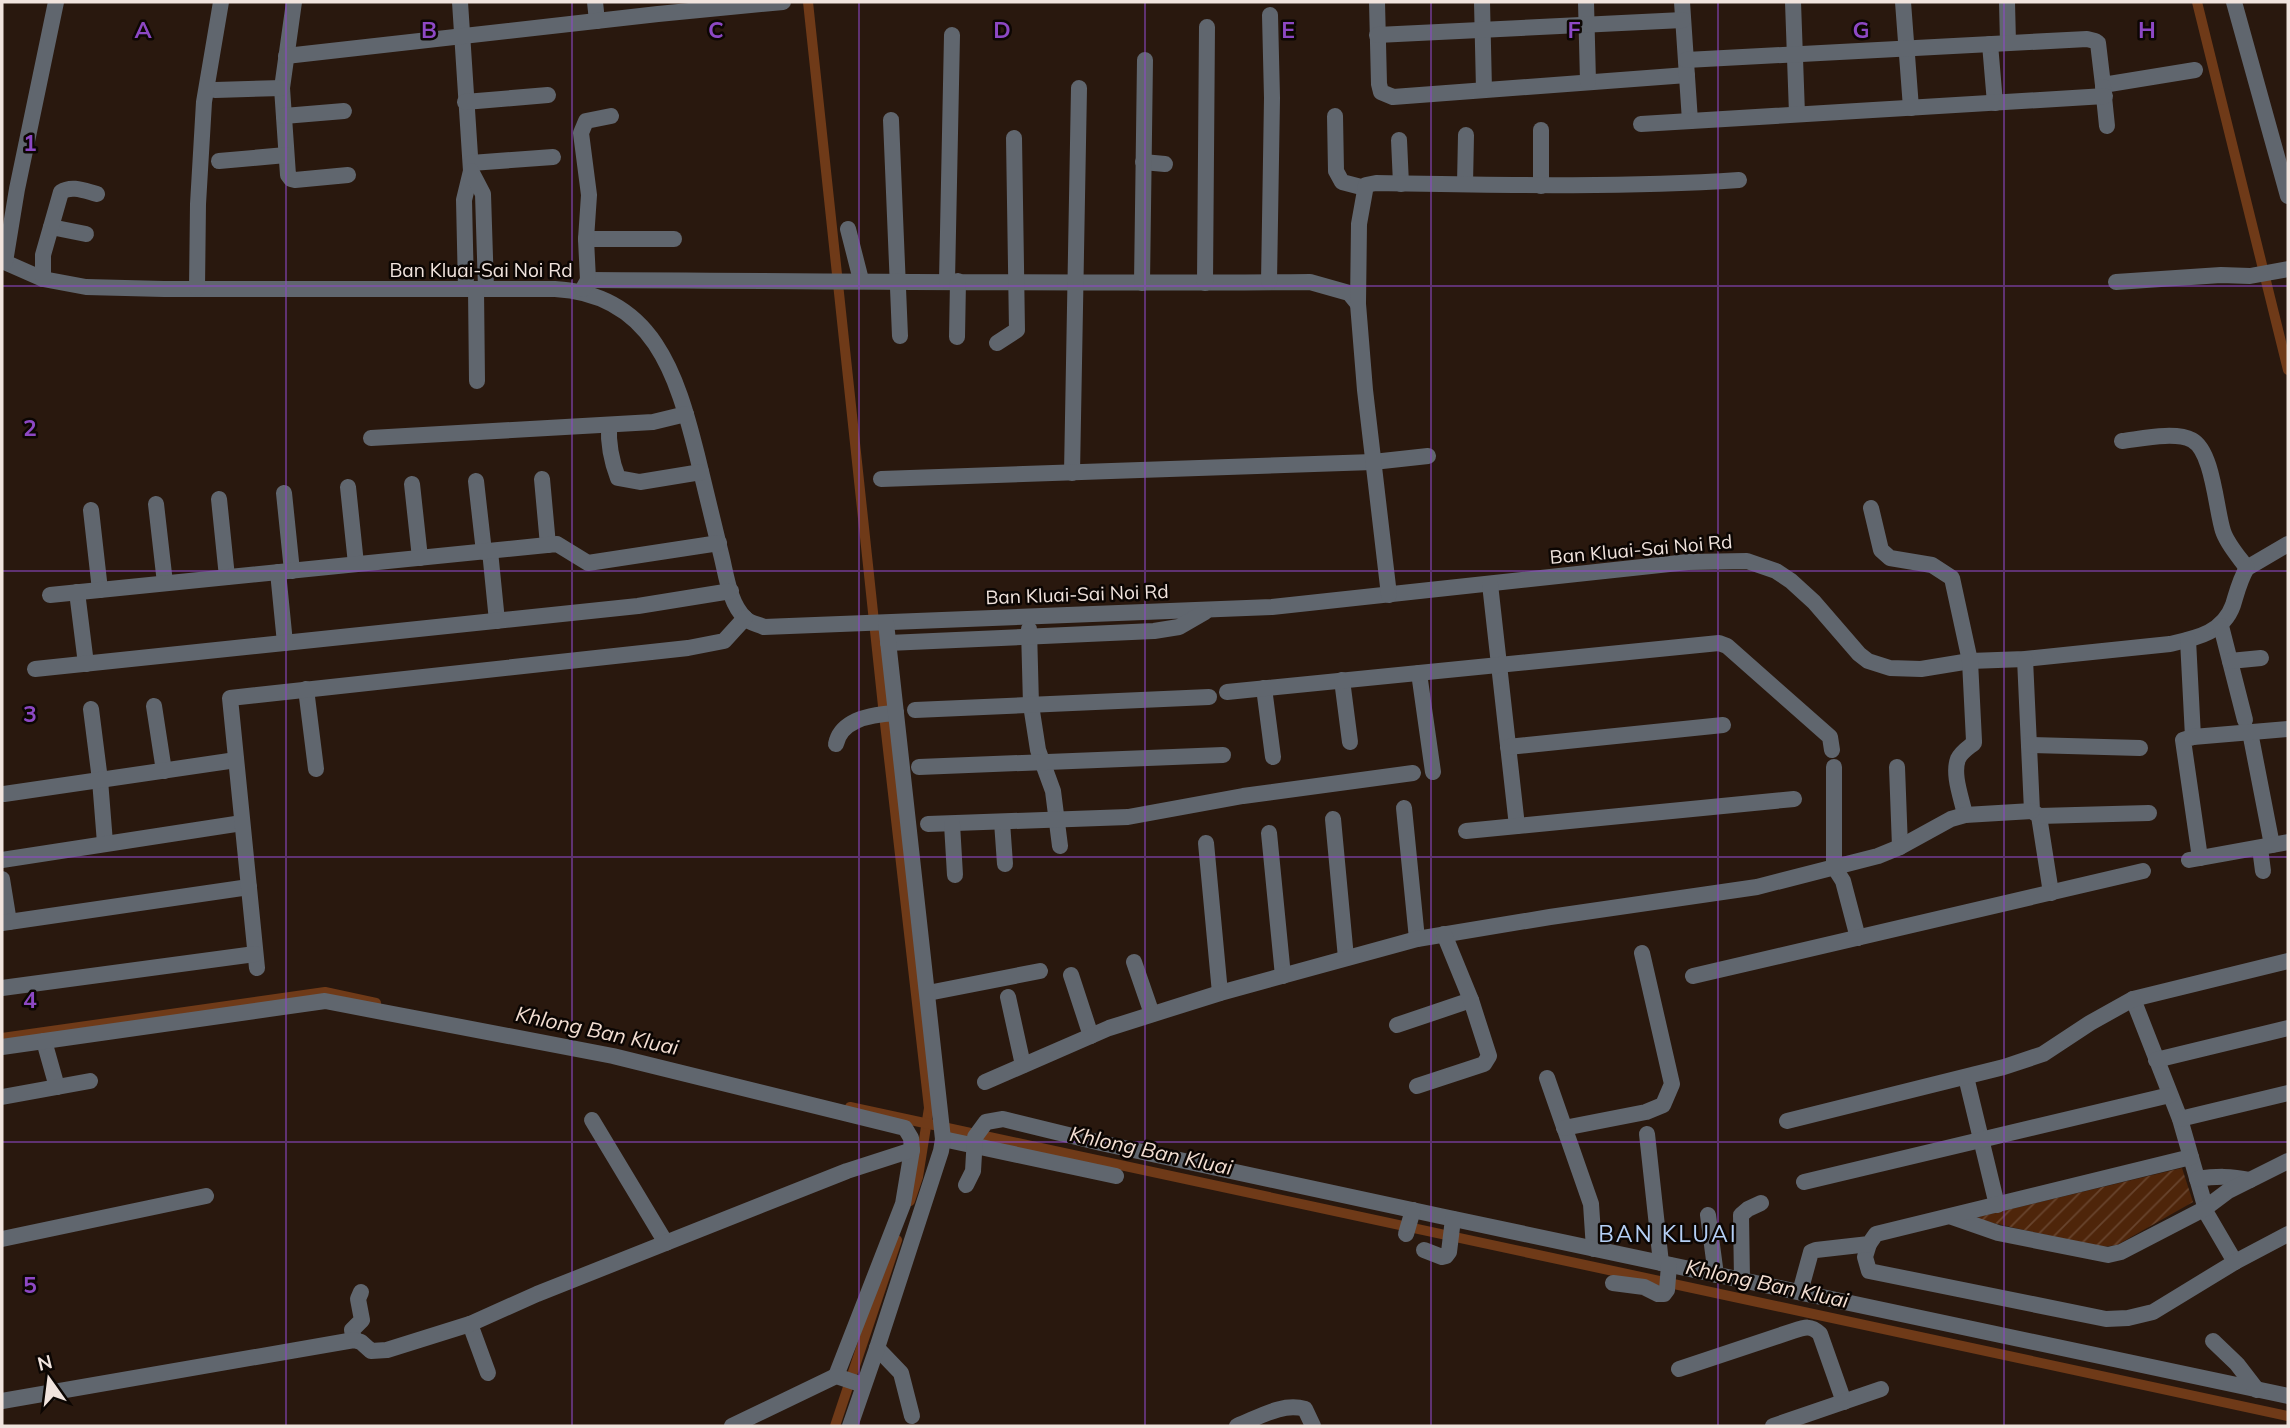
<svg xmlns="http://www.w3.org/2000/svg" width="2290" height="1428" viewBox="0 0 2290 1428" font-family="Mulish,sans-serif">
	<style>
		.garden { fill: url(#garden-furrows) }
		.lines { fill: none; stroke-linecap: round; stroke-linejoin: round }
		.canal { stroke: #6f3a18; stroke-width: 10 }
		.minor { stroke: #60666e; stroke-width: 16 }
		.grid { fill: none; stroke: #8d48c4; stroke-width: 2; stroke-opacity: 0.55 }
		.labels { text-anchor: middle; stroke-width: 5; stroke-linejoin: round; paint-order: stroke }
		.street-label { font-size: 19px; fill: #f1e4de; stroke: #0c0603 }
		.water-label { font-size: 21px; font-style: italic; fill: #f4dfd3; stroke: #0c0603 }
		.quarter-label { font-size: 23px; letter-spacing: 2px; fill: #b4cff5; stroke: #0c0603 }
		.grid-label { font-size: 23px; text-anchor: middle; font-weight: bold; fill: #8d48c4; stroke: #0c0603; stroke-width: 5; stroke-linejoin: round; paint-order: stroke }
	</style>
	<defs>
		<pattern id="garden-furrows" width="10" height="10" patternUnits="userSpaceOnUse" patternTransform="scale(1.75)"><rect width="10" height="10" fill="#4e250a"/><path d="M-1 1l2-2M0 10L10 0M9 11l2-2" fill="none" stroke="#68442d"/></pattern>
	</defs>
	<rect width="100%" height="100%" fill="#29180e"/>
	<polygon class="garden" points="2182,1168 2193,1202 2117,1245 2102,1247 2086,1244 1980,1220 1978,1217"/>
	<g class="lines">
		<g class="canal">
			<polyline points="808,2 883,706 929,1108 918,1177 910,1201"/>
			<polyline points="2197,2 2288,370"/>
			<polyline points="2,1038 325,992 376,1003"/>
			<polyline points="850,1107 2288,1416"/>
			<polyline points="835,1426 897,1240"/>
		</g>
		<g class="minor">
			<polyline points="294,2 282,88 288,175 291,179 295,180 348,175"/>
			<polyline points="460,2 471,171 464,200 466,289"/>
			<polyline points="595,2 597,21"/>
			<polyline points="1377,2 1379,84 1381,92 1393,97 1687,75"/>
			<polyline points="1482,2 1484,90"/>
			<polyline points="1586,2 1588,82"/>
			<polyline points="1682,2 1690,121"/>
			<polyline points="1793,2 1797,114"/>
			<polyline points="1903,2 1911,108"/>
			<polyline points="2007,2 2008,43"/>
			<polyline points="2234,2 2288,196"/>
			<polyline points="1377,35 1683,20"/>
			<polyline points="1990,44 1995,103"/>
			<polyline points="286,56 658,14 783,2"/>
			<polyline points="1686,60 2087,39 2095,41 2098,43 2103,85 2195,70"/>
			<polyline points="2103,87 2107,126"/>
			<polyline points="215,90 282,88"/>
			<polyline points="465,102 548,95"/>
			<polyline points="284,116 344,111"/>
			<polyline points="1335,116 1336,171 1342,182 1365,188"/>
			<polyline points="891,120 900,336"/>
			<polyline points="1641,124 2105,96"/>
			<polyline points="1541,130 1541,186"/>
			<polyline points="1399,140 1401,184"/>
			<polyline points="219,161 286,155"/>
			<polyline points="1143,162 1165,164"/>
			<polyline points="471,163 553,157"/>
			<polyline points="471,171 483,194 486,289"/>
			<polyline points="1465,184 1466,135"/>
			<polyline points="51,227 86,234"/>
			<polyline points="848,229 861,280"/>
			<polyline points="586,239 674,239"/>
			<path d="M2,261L43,279L86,287L164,289H555C653,294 677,375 697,455C705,488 713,521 721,554C726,573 729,603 745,618C749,623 758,624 764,627L1272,607L1688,562L1747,561L1776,571L1791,581L1814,602L1859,654L1868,661L1890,668L1921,669L1970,661L2025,659L2170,644C2196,638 2223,633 2233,605C2237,592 2240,579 2247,568L2288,544"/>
			<polyline points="5,262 17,189 56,2"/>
			<path d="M43,279V255L61,192C72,185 85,191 97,194"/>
			<path d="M588,280C829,281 1070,284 1310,282L1349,293L1358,304"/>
			<polyline points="947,281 952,35"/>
			<polyline points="1269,282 1272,98 1270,15"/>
			<polyline points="2116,282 2221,275 2250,276 2288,269"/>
			<polyline points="1142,283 1145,60"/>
			<polyline points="1205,283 1207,27"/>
			<polyline points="197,288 198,204 204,102 221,2"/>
			<polyline points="476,289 477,381"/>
			<polyline points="583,289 588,280 586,239 589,195 581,133 586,121 611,116"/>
			<polyline points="957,337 958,281"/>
			<polyline points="997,343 1017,330 1014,138"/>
			<path d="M609,425C608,445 611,460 618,478L640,482L701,472"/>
			<polyline points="371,438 653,422 686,414"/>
			<path d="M2122,441C2140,439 2175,431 2192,440C2213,451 2216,510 2223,531C2227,544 2239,557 2247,568"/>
			<polyline points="1072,473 1079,88"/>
			<polyline points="542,479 548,545"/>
			<polyline points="881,479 1373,462 1428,456"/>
			<polyline points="476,481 484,552"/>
			<polyline points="412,484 420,558"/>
			<polyline points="348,487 356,564"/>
			<polyline points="284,493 292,571"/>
			<polyline points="219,499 227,577"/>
			<polyline points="156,504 165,583"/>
			<path d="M1871,508L1881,550L1890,558L1932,565L1952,578L1970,661L1974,741V743C1968,748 1961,752 1958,759C1952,775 1962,799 1965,815"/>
			<polyline points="91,510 100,590"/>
			<polyline points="490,551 497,621"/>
			<polyline points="278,572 285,643"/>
			<polyline points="1490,584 1517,826"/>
			<polyline points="77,592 86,664"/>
			<polyline points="50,595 557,544 588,563 719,543"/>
			<path d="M1389,595L1365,390L1358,304L1359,224L1366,185L1376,183C1497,185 1618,188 1739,180"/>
			<polyline points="2221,626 2245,720"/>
			<polyline points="1029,629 1031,705 1038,750 1053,791 1060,846"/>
			<polyline points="2188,640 2193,737"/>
			<polyline points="888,643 1154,631 1179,627 1205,612"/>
			<polyline points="2025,659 2032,811 2039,816 2051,893"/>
			<polyline points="2230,661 2261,658"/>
			<polyline points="35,669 638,606 731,591"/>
			<polyline points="1419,673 1433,772"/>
			<polyline points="1342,680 1350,742"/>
			<polyline points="1264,688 1273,757"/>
			<polyline points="306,689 316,769"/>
			<polyline points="1227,692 1719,643 1727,646 1830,737 1832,750"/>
			<polyline points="154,706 164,771"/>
			<polyline points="91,709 100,780 105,843"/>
			<polyline points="915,710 1209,697"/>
			<polyline points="2250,732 2272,845"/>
			<path d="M836,744C841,719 875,714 896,713"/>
			<polyline points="2029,745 2140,748"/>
			<polyline points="1508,747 1723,725"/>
			<polyline points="919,767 1223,755"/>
			<polyline points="1834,767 1834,867 1843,881 1858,938"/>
			<polyline points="1897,767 1900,847"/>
			<polyline points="4,794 236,760"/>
			<polyline points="1404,808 1417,939"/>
			<polyline points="2039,816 2149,813"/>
			<polyline points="1333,819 1346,958"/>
			<polyline points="1002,822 1005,864"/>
			<polyline points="928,824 1128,817 1243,796 1413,773"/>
			<polyline points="952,824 955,875"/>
			<polyline points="1466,831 1794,799"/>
			<polyline points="1269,833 1283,976"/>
			<polyline points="1206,843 1220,993"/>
			<polyline points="2260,848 2263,871"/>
			<polyline points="2200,858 2183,740 2193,737 2288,729"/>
			<polyline points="2,860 242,823"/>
			<polyline points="2189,860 2288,842"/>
			<polyline points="2,879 9,922"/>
			<polyline points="2,923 249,887"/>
			<polyline points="1134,962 1152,1014"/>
			<polyline points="257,968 230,698 688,648 724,641 745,618"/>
			<polyline points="1071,975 1091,1036"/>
			<polyline points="1693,976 2143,871"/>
			<polyline points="2,988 255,954"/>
			<polyline points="928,993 1040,971"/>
			<polyline points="1008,997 1023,1065"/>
			<polyline points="2133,999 2180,1119 2205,1206"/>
			<polyline points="1397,1025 1471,1000"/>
			<polyline points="44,1041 57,1087"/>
			<polyline points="2,1047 325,1001 613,1056 905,1128 911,1138 912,1150 903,1204 836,1376"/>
			<polyline points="2156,1060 2288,1028"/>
			<polyline points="1966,1077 1997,1205"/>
			<polyline points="1547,1078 1591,1204 1594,1249"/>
			<polyline points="985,1082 1109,1028 1220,993 1417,939 1550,917 1757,887 1878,856 1900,847 1951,819 1965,815 2032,811"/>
			<polyline points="1417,1086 1484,1064 1489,1056 1471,1000 1444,934"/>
			<polyline points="2,1097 90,1081"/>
			<polyline points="2180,1119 2288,1093"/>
			<polyline points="592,1120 666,1243"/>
			<polyline points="1787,1121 2004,1067 2043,1054 2090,1023 2133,999 2288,961"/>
			<polyline points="1564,1128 1646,1112 1663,1105 1672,1084 1642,953"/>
			<polyline points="1647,1134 1661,1263"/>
			<polyline points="943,1139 1116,1176"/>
			<path d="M2197,1179C2217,1176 2231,1176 2250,1180"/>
			<polyline points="1804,1182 2170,1095"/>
			<polyline points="966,1185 973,1171 975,1137 986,1122 1003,1119 1101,1143 1440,1216 2288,1396"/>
			<polyline points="2204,1209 2235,1262"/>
			<polyline points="1708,1215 1716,1275"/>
			<polyline points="1952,1217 1998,1233 2108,1255 2121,1252 2204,1209 2228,1191 2288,1161"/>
			<polyline points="1406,1234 1413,1210"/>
			<polyline points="2,1239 206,1196"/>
			<polyline points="1869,1244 1865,1257 1869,1271 2106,1319 2128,1318 2153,1312 2235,1262 2288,1234"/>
			<polyline points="1424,1250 1442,1257 1446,1256 1449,1252 1453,1219"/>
			<polyline points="1742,1280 1741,1215 1748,1209 1761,1203"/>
			<polyline points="1613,1283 1644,1287 1658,1294 1664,1294 1667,1290 1669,1265"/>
			<polyline points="1800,1292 1811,1252 1816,1250 1869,1244 1876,1234 2191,1157"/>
			<polyline points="470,1324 488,1373"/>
			<polyline points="354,1340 352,1330 362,1320 358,1299 361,1292"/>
			<polyline points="2213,1341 2237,1364 2257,1390"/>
			<polyline points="877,1348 901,1373 912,1416"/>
			<path d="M1679,1369L1793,1331C1805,1327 1811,1325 1820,1334L1844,1402"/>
			<polyline points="2,1401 354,1340 361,1342 371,1351 387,1350 470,1324 537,1294 847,1171 912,1150"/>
			<polyline points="732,1426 836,1376 863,1385"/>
			<polyline points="850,1426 877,1348 941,1151 943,1139 886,623"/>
			<path d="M1237,1426C1258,1418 1282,1402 1305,1409L1313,1426"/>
			<polyline points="1773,1426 1881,1389"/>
		</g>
	</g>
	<path class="grid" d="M286,2V1426M572,2V1426M859,2V1426M1145,2V1426M1431,2V1426M1718,2V1426M2004,2V1426M2,286H2288M2,571H2288M2,857H2288M2,1142H2288"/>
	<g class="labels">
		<g class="street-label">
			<text x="481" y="277">Ban Kluai-Sai Noi Rd</text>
			<text transform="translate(1641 549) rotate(-5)" y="7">Ban Kluai-Sai Noi Rd</text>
			<text transform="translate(1077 594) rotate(-2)" y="7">Ban Kluai-Sai Noi Rd</text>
		</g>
		<g class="water-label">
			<text transform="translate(597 1031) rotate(12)" y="7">Khlong Ban Kluai</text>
			<text transform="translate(1151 1151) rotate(12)" y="7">Khlong Ban Kluai</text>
			<text transform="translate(1767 1284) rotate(12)" y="7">Khlong Ban Kluai</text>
		</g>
		<g class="quarter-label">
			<text x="1668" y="1242">BAN KLUAI</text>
		</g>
	</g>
	<g class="grid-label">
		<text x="143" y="38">A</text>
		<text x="429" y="38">B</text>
		<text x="716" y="38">C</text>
		<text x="1002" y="38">D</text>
		<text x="1288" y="38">E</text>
		<text x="1574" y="38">F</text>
		<text x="1861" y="38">G</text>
		<text x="2147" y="38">H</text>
		<text x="30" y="151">1</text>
		<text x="30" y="436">2</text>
		<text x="30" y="722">3</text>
		<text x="30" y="1008">4</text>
		<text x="30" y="1293">5</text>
	</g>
	<rect width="2290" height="1428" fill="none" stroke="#f1e4de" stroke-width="7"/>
	<g transform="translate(49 1379) rotate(346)" stroke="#0c0603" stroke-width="5" paint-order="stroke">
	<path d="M0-5L12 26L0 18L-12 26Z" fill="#f1e4de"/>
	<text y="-10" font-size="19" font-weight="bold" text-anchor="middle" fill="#f1e4de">N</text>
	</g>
</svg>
